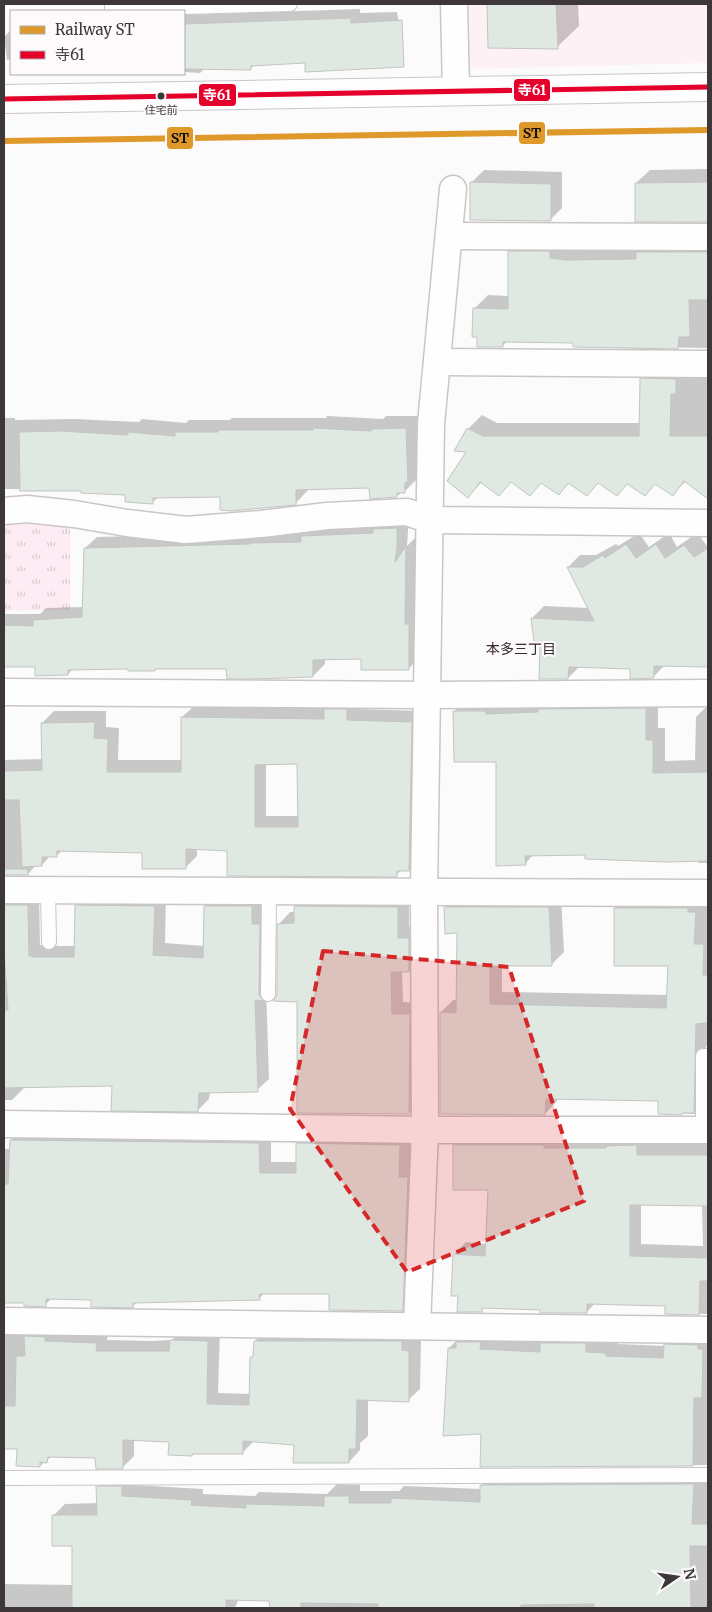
<svg xmlns="http://www.w3.org/2000/svg" width="712" height="1612" viewBox="0 0 712 1612" font-family="Merriweather,'Noto Sans JP',serif">
	<style>
		.built { fill: #fdf1f6 }
		.park { fill: url(#park-tufts) }
		.shadow { fill: #0003; fill-rule: evenodd }
		.building { fill: #dfe8e1; stroke: #c2c5c2; fill-rule: evenodd }
		.lines { fill: none; stroke-linecap: round; stroke-linejoin: round }
		.lane-casing { stroke: #c9c6c7; stroke-width: 16 }
		.street-casing { stroke: #c9c6c7; stroke-width: 29 }
		.secondary-casing { stroke: #c9c6c7; stroke-width: 30 }
		.lane { stroke: #fffefe; stroke-width: 14 }
		.street { stroke: #fffefe; stroke-width: 26 }
		.secondary { stroke: #fffefe; stroke-width: 28 }
		.bus-1-casing { stroke: #fdfafb; stroke-width: 9 }
		.bus-1 { stroke: #e4002b; stroke-width: 5 }
		.rail-1-casing { stroke: #fdfafb; stroke-width: 10 }
		.rail-1 { stroke: #de992a; stroke-width: 6 }
		.marked { fill: #d62828; fill-opacity: 0.2; stroke: #d62828; stroke-width: 4; stroke-dasharray: 10 6; stroke-linejoin: round }
		.bus-dot { fill: #3e373a; stroke: #fdfafb; stroke-width: 2 }
		.labels { text-anchor: middle; stroke-width: 4; stroke-linejoin: round; paint-order: stroke }
		.bus-label { font-size: 11px; fill: #3e373a; stroke: #fdfafb }
		.neighbourhood-label { font-size: 14px; fill: #372930; stroke: #fdfafb }
		.line-badge { stroke: #fdfafb; stroke-width: 2 }
		.badge-label { font-size: 14px; text-anchor: middle; font-weight: bold; fill: #fff }
		.pale-badge-label { font-size: 14px; text-anchor: middle; font-weight: bold; fill: #111 }
	</style>
	<defs>
		<pattern id="park-tufts" width="24" height="20" patternUnits="userSpaceOnUse" patternTransform="scale(1.25)"><rect width="24" height="20" fill="#fdecf3"/><path d="M3 7l-1-3M5 7V3M7 7l1-3M15 17l-1-3M17 17v-4M19 17l1-3" fill="none" stroke="#dacbd1"/></pattern>
	</defs>
	<rect width="100%" height="100%" fill="#fcfbfb"/>
	<polygon class="built" points="466,4 708,4 708,63 465,69"/>
	<polygon class="park" points="32,522 70,527 70,610 4,611 4,524"/>
	<g class="shadow">
		<polygon points="488,4 578,4 579,26 557,47 489,47"/>
		<polygon points="360,9 360,13 397,12 404,56 394,66 306,62 255,65 250,69 205,68 200,73 184,72 184,15"/>
		<polygon points="10,31 11,31 11,59 7,60 4,37"/>
		<polygon points="708,169 708,221 637,220 636,183 650,170"/>
		<polygon points="484,170 562,172 562,208 550,220 472,182"/>
		<polygon points="523,238 708,239 708,348 574,346 574,342 508,341 502,346 474,309 488,295 509,296 509,252"/>
		<polygon points="654,366 708,366 708,498 686,481 673,494 656,483 645,494 628,483 598,482 569,483 559,493 542,482 530,494 512,481 499,495 482,482 468,496 468,429 482,415 497,423 640,423 641,379"/>
		<polygon points="327,416 383,419 386,416 419,416 418,478 405,491 402,492 397,496 370,487 309,489 296,503 222,495 158,497 152,503 126,494 83,490 4,489 4,418 15,418 15,420 74,419 139,422 142,419 186,423 189,420 230,420 232,418 326,418"/>
		<polygon points="409,516 407,546 417,536 420,657 408,669 362,658 325,658 325,664 313,676 228,668 158,668 155,670 130,668 73,669 68,674 36,665 4,666 4,614 40,614 46,608 84,607 85,548 97,537 262,533"/>
		<polygon points="639,533 649,547 669,533 677,547 697,533 707,546 708,545 708,666 665,665 653,677 631,667 580,666 568,678 541,641 532,618 544,606 589,608 568,567 580,555 596,555 616,544 618,546"/>
		<polygon points="658,696 658,728 665,728 665,761 695,760 696,717 708,705 708,863 698,863 698,860 587,854 534,854 525,864 497,761 455,711 467,699"/>
		<path d="M336,698H358V709L423,711L420,858L409,870H402L396,875L228,849L197,848V856L185,868L144,852L63,850L57,855H51L42,865H36L28,874H4V760L43,759L42,723L54,711H106V727L119,728L118,760H182V717L194,706L327,708ZM299,762V816H266V763Z"/>
		<polygon points="4,887 39,894 40,945 45,945 45,946 75,946 76,906 88,894 166,894 165,943 204,946 205,906 217,895 263,895 269,1079 257,1090 210,1091 209,1099 198,1110 113,1085 24,1086 24,1088 12,1100 4,1100"/>
		<polygon points="307,895 409,895 409,927 420,927 421,959 409,971 402,971 403,1002 421,1003 421,1101 409,1113 298,1112 299,1000 278,994 279,924 290,912 295,912 295,907"/>
		<polygon points="458,895 561,895 564,952 551,965 502,965 502,992 668,995 669,965 615,908 628,896 708,900 708,1046 706,1046 706,1101 694,1114 659,1113 659,1100 557,1098 557,1101 545,1114 441,1012 453,1000 458,1000 459,932 446,907"/>
		<polygon points="23,1128 271,1131 271,1162 298,1162 298,1144 309,1132 411,1133 410,1166 419,1166 414,1298 402,1310 330,1293 265,1292 259,1299 138,1301 133,1306 92,1299 52,1298 45,1305 26,1301 4,1302 4,1149 11,1149 11,1140"/>
		<path d="M467,1133L649,1134V1143H708V1314L666,1313V1305L595,1303L587,1312L485,1307L481,1311L459,1295L454,1254L466,1242L487,1244L489,1189L455,1146ZM641,1204H702L703,1246L641,1244Z"/>
		<polygon points="183,1329 220,1329 218,1393 251,1394 252,1357 254,1355 255,1341 267,1329 421,1339 420,1389 408,1400 368,1399 368,1436 360,1443 360,1450 349,1462 295,1443 254,1441 242,1453 194,1453 192,1455 170,1441 134,1440 134,1456 122,1468 96,1457 52,1456 40,1466 19,1448 4,1447 4,1333 108,1331 107,1340 152,1341 172,1340"/>
		<polygon points="678,1333 708,1333 708,1465 482,1466 482,1433 449,1348 461,1336 618,1341 618,1344 665,1346"/>
		<polygon points="708,1471 708,1608 271,1608 271,1600 238,1599 237,1604 234,1608 4,1608 4,1584 73,1585 73,1545 53,1516 65,1504 98,1503 98,1487 110,1475 134,1475 134,1485 203,1489 203,1494 255,1496 259,1492 327,1494 337,1484 360,1485 360,1491 399,1491 404,1486 481,1489 482,1485 494,1473"/>
	</g>
	<g class="building">
		<polygon points="487,4 556,4 558,49 488,48"/>
		<polygon points="351,18 351,23 402,20 404,67 305,72 305,63 251,66 251,70 184,69 184,24"/>
		<polygon points="470,182 551,184 551,221 470,220"/>
		<polygon points="708,182 708,222 635,222 635,183"/>
		<polygon points="508,251 550,251 550,258 565,260 636,259 636,252 708,252 708,300 689,300 690,337 679,337 678,349 573,347 573,343 503,342 503,347 477,347 477,337 472,337 473,308 508,309"/>
		<polygon points="640,378 676,379 676,394 671,394 670,436 708,436 708,499 684,481 673,496 655,484 645,496 627,484 617,496 598,483 587,496 568,483 559,495 541,483 530,496 511,482 499,496 480,482 468,498 447,481 466,452 454,451 467,428 483,436 639,436"/>
		<polygon points="313,428 371,431 371,429 406,428 408,482 405,483 405,493 397,493 397,497 370,499 369,488 296,490 296,505 230,511 220,510 220,497 153,498 153,504 125,502 125,495 81,493 81,491 20,491 19,432 60,431 128,435 128,432 175,436 175,432 218,432 218,430 313,430"/>
		<polygon points="397,528 397,548 395,562 406,546 405,624 409,624 409,670 361,670 361,659 313,660 313,677 256,679 227,679 226,669 155,669 155,671 128,671 128,669 68,670 68,675 35,676 35,667 4,667 4,625 33,626 33,620 82,617 84,548 250,544 250,543 301,542 301,536 373,533 373,529"/>
		<polygon points="626,544 636,558 656,544 665,558 684,545 694,557 708,548 708,667 654,666 654,678 630,679 630,669 569,667 568,679 539,679 540,643 534,642 531,618 594,621 567,567 583,567 603,555 605,558"/>
		<polygon points="646,708 646,740 653,740 653,773 708,772 708,861 667,862 585,859 585,855 525,856 526,865 496,866 496,762 454,762 453,711 486,711 486,714 538,712 538,709"/>
		<path d="M324,709H347V720L412,722L409,871H397V877L227,876V851L186,849V869H142V853L57,851V857H42V866L22,867L19,800H4V771L42,770L41,723L95,722L94,738L108,739L107,772H181V717L324,719ZM297,764L298,827H255V765Z"/>
		<rect x="4" y="869" width="24" height="6"/>
		<polygon points="4,905 28,905 29,956 33,956 33,957 74,957 75,905 155,906 153,955 203,958 204,906 252,906 252,924 260,924 259,994 263,1001 255,1000 258,1092 199,1093 198,1112 111,1111 112,1086 4,1088 4,1010 8,1010 4,951"/>
		<polygon points="294,906 398,907 398,938 409,938 409,972 391,972 392,1014 410,1014 409,1114 297,1113 297,1002 273,1001 277,994 277,924 294,923"/>
		<polygon points="444,907 549,907 552,966 490,966 490,1004 666,1008 668,966 614,966 614,908 688,908 688,912 696,912 694,944 704,944 703,975 708,975 708,1023 696,1024 694,1113 682,1113 682,1115 658,1114 658,1101 546,1099 545,1115 440,1114 440,1012 456,1013 457,933 445,934"/>
		<polygon points="10,1140 259,1143 260,1173 296,1173 296,1143 400,1145 399,1177 408,1177 403,1311 329,1310 329,1294 259,1294 260,1300 133,1303 133,1308 91,1307 91,1300 46,1299 46,1307 24,1306 24,1303 4,1303 4,1184 8,1184"/>
		<polygon points="453,1145 544,1145 544,1148 606,1148 606,1146 637,1145 637,1155 708,1155 708,1206 630,1205 630,1256 708,1258 708,1281 700,1281 699,1315 665,1314 665,1306 587,1304 587,1313 540,1313 540,1310 482,1308 482,1312 457,1312 458,1296 451,1296 453,1254 485,1256 488,1190 453,1190"/>
		<polygon points="24,1336 45,1337 45,1341 97,1343 96,1351 169,1351 170,1340 208,1341 207,1404 249,1405 250,1357 253,1357 254,1341 402,1341 402,1350 409,1351 409,1402 357,1400 356,1449 349,1449 349,1463 293,1463 294,1445 243,1441 243,1454 192,1454 192,1456 168,1455 169,1442 123,1440 123,1469 96,1469 95,1458 48,1457 47,1463 40,1462 40,1467 16,1466 17,1449 4,1449 4,1406 15,1406 16,1356 25,1356"/>
		<polygon points="456,1342 481,1342 480,1349 540,1352 540,1343 586,1343 586,1352 606,1353 606,1356 663,1358 664,1344 698,1345 698,1349 703,1349 702,1398 694,1398 693,1466 480,1467 481,1434 443,1436 448,1348 456,1348"/>
		<polygon points="694,1484 692,1524 708,1524 708,1546 690,1546 691,1608 594,1608 594,1604 521,1605 521,1608 378,1608 378,1604 301,1603 301,1608 270,1608 269,1601 226,1600 226,1608 72,1608 72,1546 52,1546 52,1515 97,1515 96,1486 122,1486 122,1496 192,1500 191,1505 246,1508 246,1504 324,1506 324,1496 349,1496 349,1503 391,1503 391,1498 480,1502 480,1485"/>
	</g>
	<g class="lines">
		<defs>
			<g id="lane">
				<polyline points="112,4 112,9 290,4"/>
				<polyline points="48,890 49,942"/>
				<polyline points="268,994 269,891"/>
				<polyline points="703,1130 703,1056 708,1056"/>
				<polyline points="4,1478 708,1475"/>
			</g>
			<g id="street">
				<polyline points="454,4 456,91"/>
				<polyline points="449,236 708,237"/>
				<polyline points="437,362 708,364"/>
				<polyline points="4,511 27,509 74,514 127,523 186,530 261,524 327,516 407,512 430,520 708,523"/>
				<polyline points="4,692 427,695 708,693"/>
				<polyline points="4,890 708,893"/>
				<polyline points="4,1124 425,1130 708,1130"/>
				<polyline points="4,1321 708,1330"/>
				<polyline points="417,1326 425,1130 424,892 431,424 453,189"/>
			</g>
			<polyline id="secondary" points="4,99 708,87"/>
		</defs>
		<use href="#lane" class="lane-casing"/>
		<use href="#street" class="street-casing"/>
		<use href="#secondary" class="secondary-casing"/>
		<use href="#lane" class="lane"/>
		<use href="#street" class="street"/>
		<use href="#secondary" class="secondary"/>
		<defs>
			<polyline id="bus-1" points="4,99 708,87"/>
		</defs>
		<use href="#bus-1" class="bus-1-casing"/>
		<use href="#bus-1" class="bus-1"/>
		<defs>
			<polyline id="rail-1" points="4,141 708,130"/>
		</defs>
		<use href="#rail-1" class="rail-1-casing"/>
		<use href="#rail-1" class="rail-1"/>
	</g>
	<path class="marked" d="M323,951L509,967L584,1201L407,1272L290,1109Z"/>
	<circle class="bus-dot" cx="161" cy="96" r="4.5"/>
	<g class="labels">
		<g class="bus-label">
			<text x="161" y="114">住宅前</text>
		</g>
		<g class="neighbourhood-label">
			<text x="521" y="654">本多三丁目</text>
		</g>
	</g>
	<g class="line-badge">
		<rect x="513" y="78" width="38" height="24" rx="5" fill="#e4002b"/>
		<rect x="198" y="83" width="39" height="24" rx="5" fill="#e4002b"/>
		<rect x="518" y="121" width="28" height="24" rx="5" fill="#de992a"/>
		<rect x="166" y="126" width="28" height="24" rx="5" fill="#de992a"/>
	</g>
	<g class="badge-label">
		<text x="532" y="95">寺61</text>
		<text x="217" y="100">寺61</text>
	</g>
	<g class="pale-badge-label">
		<text x="532" y="138">ST</text>
		<text x="180" y="143">ST</text>
	</g>
	<rect width="712" height="1612" fill="none" stroke="#3e373a" stroke-width="10"/>
	<rect x="10" y="10" width="175" height="65" fill="#fdfafb" stroke="#b1acae"/>
	<rect x="20" y="26" width="25" height="8" fill="#de992a" stroke="#b1acae"/>
	<text x="55" y="35" font-size="15" fill="#3e373a">Railway ST</text>
	<rect x="20" y="51" width="25" height="8" fill="#e4002b" stroke="#b1acae"/>
	<text x="55" y="60" font-size="15" fill="#3e373a">寺61</text>
	<g transform="translate(677 1577) rotate(77)" stroke="#fdfafb" stroke-width="4" paint-order="stroke">
	<path d="M0-4L9 19L0 12L-9 19Z" fill="#3e373a"/>
	<text y="-8" font-size="14" font-weight="bold" text-anchor="middle" fill="#3e373a">N</text>
	</g>
</svg>
